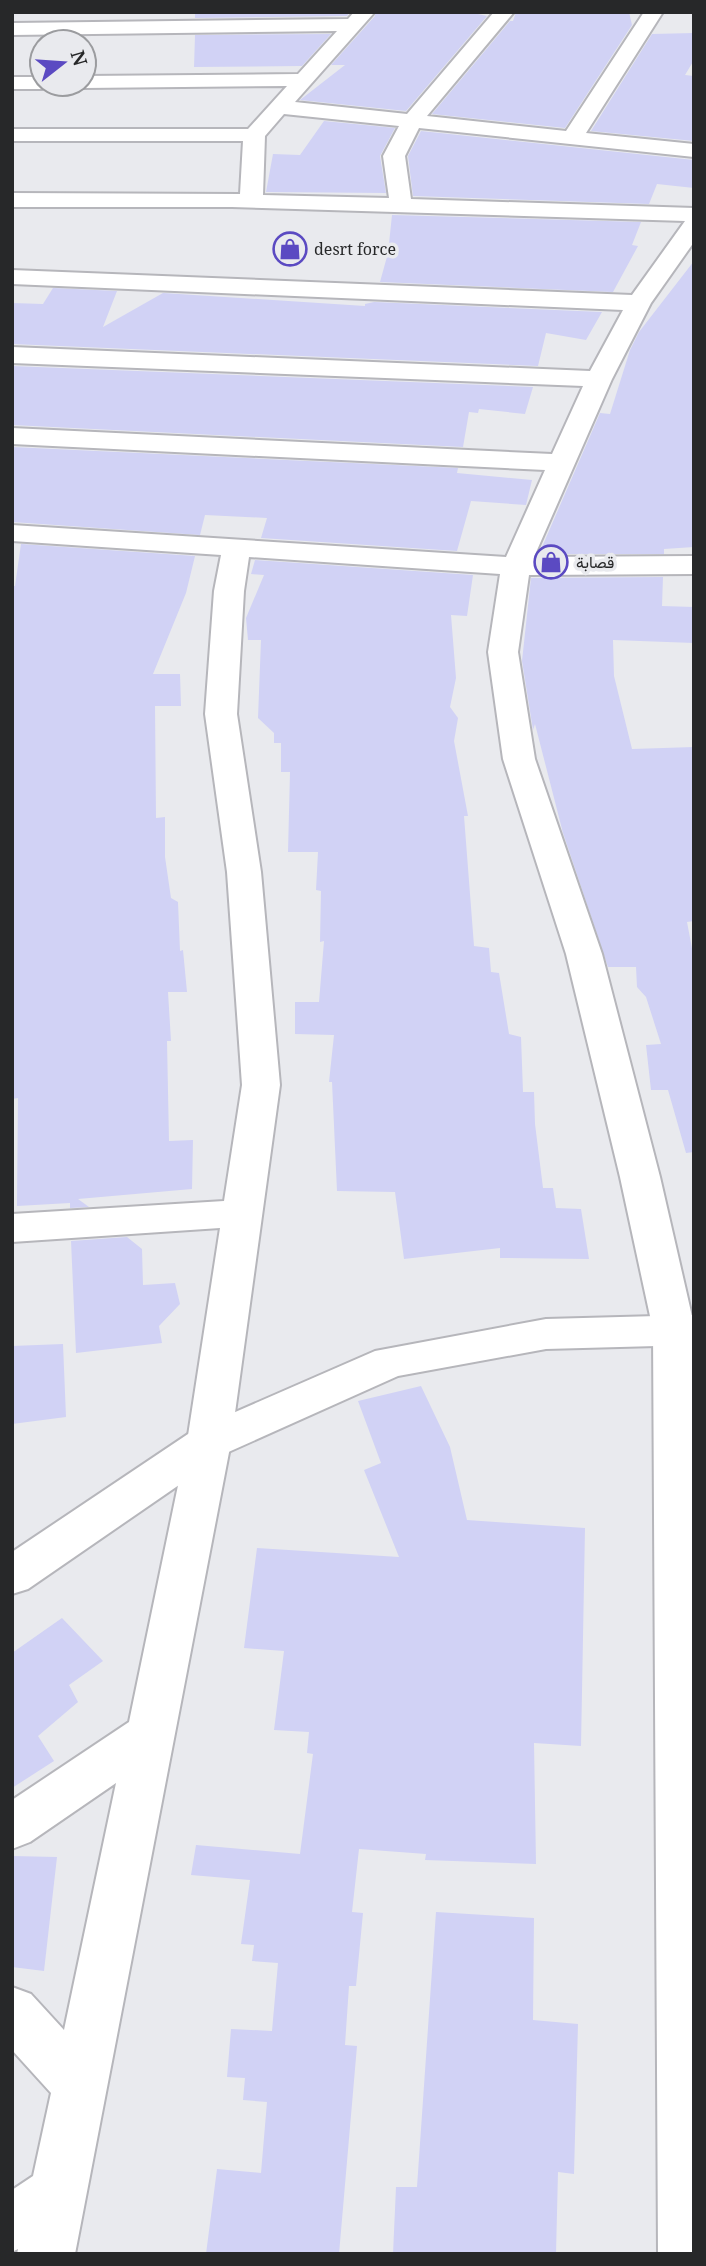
<svg xmlns="http://www.w3.org/2000/svg" width="706" height="2266" viewBox="0 0 706 2266" font-family="'Noto Serif',Vazirmatn,serif">
	<style>
		.building { fill: #d1d2f5 }
		.lines { fill: none; stroke-linecap: round; stroke-linejoin: round }
		.minor-casing { stroke: #b6b6bb; stroke-width: 4 }
		.secondary-casing { stroke: #b6b6bb; stroke-width: 4 }
		.minor { fill: #fff; fill-rule: evenodd }
		.secondary { fill: #fff; fill-rule: evenodd }
		.labels { text-anchor: middle; stroke-width: 7; stroke-linejoin: round; paint-order: stroke }
		.far-poi-label { font-size: 16px; fill: #272829; stroke: #e9eaee; text-anchor: start }
	</style>
	<rect width="100%" height="100%" fill="#e9eaee"/>
	<g class="building">
		<polygon points="195,12 350,12 347,16 195,18"/>
		<polygon points="375,12 469,12 487,16 406,111 300,100 345,65 331,65 375,16"/>
		<polygon points="516,12 629,12 632,25 565,128 432,114 510,21 513,21"/>
		<polygon points="694,33 694,60 685,75 694,76 694,141 591,131 652,34"/>
		<polygon points="331,34 302,66 194,67 195,35"/>
		<polygon points="324,121 395,128 380,156 386,193 266,192 273,154 300,155"/>
		<polygon points="421,131 694,160 694,188 657,184 649,204 413,196 408,156"/>
		<polygon points="392,215 641,222 632,245 638,246 613,292 380,282 388,253"/>
		<polygon points="694,261 694,547 664,549 664,554 539,554 600,413 610,414 630,350 639,332"/>
		<polygon points="53,288 117,291 103,327 163,293 365,306 365,304 374,302 602,312 586,340 546,333 538,366 12,344 12,303 43,304"/>
		<polygon points="12,366 533,387 525,414 479,409 478,413 469,412 463,447 12,425"/>
		<polygon points="12,447 458,468 457,473 532,480 526,505 471,501 457,551 261,538 267,518 205,515 200,535 12,522"/>
		<polygon points="21,544 195,556 186,593 153,674 180,674 181,706 155,706 156,818 165,817 165,857 171,898 178,902 180,951 183,950 187,992 168,992 171,1041 167,1041 169,1141 193,1140 192,1189 78,1199 89,1207 70,1208 70,1203 17,1206 18,1098 12,1099 12,586 15,586"/>
		<polygon points="255,560 473,575 467,616 451,615 456,678 450,707 458,718 454,741 468,816 464,816 474,946 489,948 491,972 499,973 509,1034 521,1037 523,1092 534,1092 535,1124 543,1188 553,1188 556,1208 581,1209 589,1259 500,1258 500,1248 404,1259 395,1192 337,1191 332,1082 329,1082 334,1035 295,1034 295,1002 319,1002 324,941 320,942 321,891 316,890 318,852 288,852 290,772 281,772 281,743 274,743 274,733 258,718 261,640 248,640 246,618 264,575 251,574"/>
		<polygon points="663,577 662,606 694,607 694,643 613,640 614,676 632,749 694,747 694,921 687,922 694,959 694,1152 686,1153 668,1090 651,1090 646,1045 661,1044 646,997 637,987 636,967 608,967 563,833 535,724 533,730 522,661 531,578"/>
		<polygon points="127,1237 142,1249 143,1285 175,1283 180,1304 159,1326 162,1343 76,1353 71,1241"/>
		<polygon points="63,1344 66,1417 12,1424 12,1346"/>
		<polygon points="421,1386 450,1447 467,1520 585,1528 581,1746 534,1743 536,1864 425,1860 426,1854 359,1849 352,1912 363,1913 356,1986 349,1986 345,2045 357,2046 339,2254 206,2254 217,2169 261,2173 267,2102 243,2100 245,2078 227,2077 231,2029 272,2031 278,1963 252,1961 254,1945 241,1944 250,1880 191,1875 196,1845 300,1854 313,1754 307,1753 309,1732 274,1730 284,1651 244,1648 257,1548 399,1557 364,1470 381,1463 358,1401"/>
		<polygon points="62,1618 103,1661 69,1685 78,1702 38,1736 54,1761 12,1788 12,1653"/>
		<polygon points="12,1856 57,1857 44,1971 12,1967"/>
		<polygon points="436,1912 534,1918 533,2020 578,2024 574,2174 558,2172 556,2254 393,2254 396,2187 417,2187"/>
	</g>
	<g class="lines">
		<defs>
			<g id="minor">
				<path d="M354,12L373,14L295,102L407,114L494,12H514L427,116L566,131L644,12H663L586,133L694,144V157L419,128L405,156L411,199L694,208V242L651,303L612,379L534,557L694,556V574L529,575L518,652L535,759L602,954L660,1177L694,1325V2254H658L653,1330L620,1177L566,954L503,759L488,652L500,574L249,557L244,591L237,714L261,872L280,1085L231,1442L75,2254H17L18,2249L12,2252V2190L33,2176L51,2093L12,2050V1987L31,1994L64,2030L116,1783L30,1842L12,1849V1800L129,1722L187,1442L220,1228L12,1242V1214L224,1201L242,1085L227,872L205,714L214,591L221,555L12,541V525L506,557L545,470L12,444V428L552,454L583,386L12,363V347L590,371L623,310L12,284V270L632,295L685,221L232,207H12V193L240,194L243,141H12V129H248L287,86L84,88L75,84H84V76L298,74L337,31L12,35V23L348,19ZM284,114L399,126L383,156L389,198L263,195L265,136Z"/>
				<polygon points="12,77 42,77 42,84 52,84 42,89 12,89"/>
			</g>
			<polygon id="secondary" points="694,1315 694,1345 546,1349 398,1376 224,1454 28,1589 12,1594 12,1552 194,1430 375,1351 546,1319"/>
		</defs>
		<use href="#minor" class="minor-casing"/>
		<use href="#secondary" class="secondary-casing"/>
		<use href="#minor" class="minor"/>
		<use href="#secondary" class="secondary"/>
	</g>
	<defs>
		<symbol id="shop-ring" viewBox="-11 -11 22 22"><circle r="9.5" fill="#e9eaee" stroke="#5b4ac2" stroke-width="1.5"/><path d="M-5-2.5h2.3a2.7 3.5 0 0 1 5.4 0H5L5.5 6h-11ZM-1.5-2.5h3a1.5 2.3 0 0 0-3 0Z" fill="#5b4ac2"/></symbol>
	</defs>
	<g fill-rule="evenodd">
		<use href="#shop-ring" x="271" y="230" width="38" height="38"/>
		<use href="#shop-ring" x="532" y="543" width="38" height="38"/>
	</g>
	<g class="labels">
		<g class="far-poi-label">
			<text x="314" y="255">desrt force</text>
			<text x="576" y="568">قصابة</text>
		</g>
	</g>
	<rect width="706" height="2266" fill="none" stroke="#272829" stroke-width="28"/>
	<g transform="translate(63 63) rotate(73)"><circle r="33" fill="#e9eaee" stroke="#9b9c9f" stroke-width="2"/>
	<path d="M0-5L12 26L0 18L-12 26Z" fill="#5b4ac2"/>
	<text y="-10" font-size="19" font-weight="bold" text-anchor="middle" fill="#272829">N</text>
	</g>
</svg>
